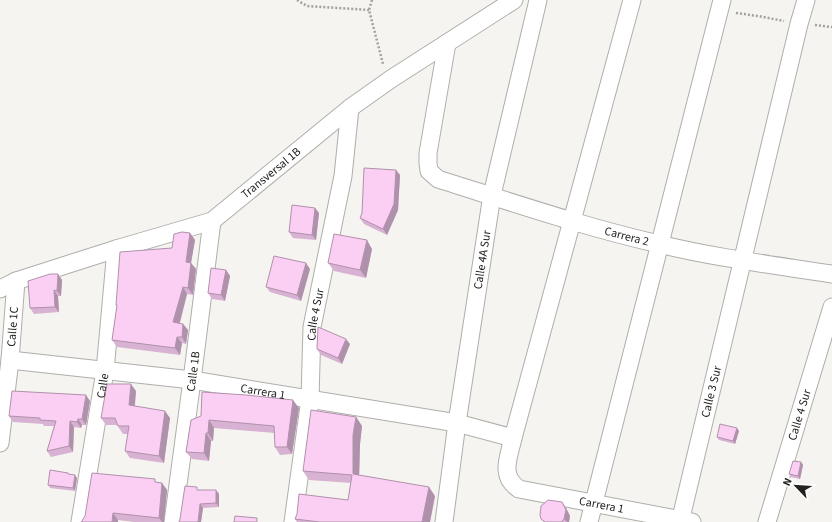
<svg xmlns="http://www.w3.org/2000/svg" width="832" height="522" viewBox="0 0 832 522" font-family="'Source Sans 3',sans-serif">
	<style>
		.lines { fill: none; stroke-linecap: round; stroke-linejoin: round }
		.minor-casing { stroke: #afaeaa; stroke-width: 19 }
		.path { stroke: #a2a19d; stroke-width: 2.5; stroke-dasharray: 2 2; stroke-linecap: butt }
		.minor { stroke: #fff; stroke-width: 17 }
		.wall { fill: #d8b2d2 }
		.shaded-wall { fill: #b091ab }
		.building { fill: #fbcff4; stroke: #b091ab }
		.labels { text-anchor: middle; stroke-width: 4; stroke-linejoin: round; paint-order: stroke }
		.street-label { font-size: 12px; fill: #222220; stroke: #fff }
	</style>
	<rect width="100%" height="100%" fill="#f6f4f0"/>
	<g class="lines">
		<defs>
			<g id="minor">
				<path id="s1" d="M632,0L513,438C509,457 499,476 519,489L692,522"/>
				<path id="s2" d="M447,43L428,153V163L429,171L438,179C511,202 584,227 659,244C716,258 774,265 832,274"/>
				<path id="s3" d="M0,289L16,281L116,249L212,221L350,108L391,79L514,0"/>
				<path id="s4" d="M10,360L192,380L457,423L513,438"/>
				<path id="s5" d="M0,443L10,360L16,281"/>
				<path id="s6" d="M80,522L105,371L116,249"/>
				<path id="s7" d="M173,522L192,380L212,221"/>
				<path id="s8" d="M293,522L310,399L312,327L343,176L350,108"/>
				<path id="s9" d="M444,522L457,423L492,195L538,0"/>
				<polyline points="589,522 722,0"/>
				<path id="s10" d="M680,522L799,24L806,0"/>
				<path id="s11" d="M767,522L832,307"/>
			</g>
		</defs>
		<use href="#minor" class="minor-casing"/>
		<g class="path">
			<polyline points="297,0 307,6 369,10"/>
			<polyline points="372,0 369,10 383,64"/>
			<polyline points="736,13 758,16 784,21"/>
			<polyline points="815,25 832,27"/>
		</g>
		<use href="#minor" class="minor"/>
	</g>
	<g class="wall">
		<polygon points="396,170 400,175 398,210 387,235 364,224 360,218"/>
		<polygon points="315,208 319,213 316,240 293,238 289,232"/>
		<polygon points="190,233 195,240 191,263 196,269 193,295 187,294 180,323 183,324 188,330 186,344 182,343 180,355 117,347 112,340 117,306 116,305 172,248"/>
		<polygon points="372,249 366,278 334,271 328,263"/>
		<polygon points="310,269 301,301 270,292 266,287"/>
		<polygon points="226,270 230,276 225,301 212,299 208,293"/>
		<polygon points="58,274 62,280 61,296 58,296 59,312 34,314 30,308"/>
		<polygon points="350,344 342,364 321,355 317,349"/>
		<polygon points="136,391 135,406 170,418 164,463 130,458 125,451 128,434 123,434 117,425 106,425 101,418"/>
		<polygon points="90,401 86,425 82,425 81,428 74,427 73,452 51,457 47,451 54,426 44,426 43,424 13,422 9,416"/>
		<polygon points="299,408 292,454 280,455 275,447 275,433 214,428 213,441 211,441 209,461 192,459 186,452 191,420"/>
		<polygon points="356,417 362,426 360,444 359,475 435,496 430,522 297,522 295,519 348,500 351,483 309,480 303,471"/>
		<polygon points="739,431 735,444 719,440 717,437"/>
		<polygon points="801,462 803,465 800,479 791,477 789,474"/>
		<polygon points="77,478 75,491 50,488 48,485"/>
		<polygon points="157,482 162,483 167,490 164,522 134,522 118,520 118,522 81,522"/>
		<polygon points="198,490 216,490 219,494 219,507 203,508 201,522 179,522"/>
		<polygon points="566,508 570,516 569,522 544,522 541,519"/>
	</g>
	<g class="shaded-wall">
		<polygon points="396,170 400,175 398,210 387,235 383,229"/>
		<polygon points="315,208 319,213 316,240 312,235"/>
		<polygon points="190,233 195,240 191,263 196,269 193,295 188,288 186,262"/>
		<polygon points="367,240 372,249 366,278 360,270"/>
		<polygon points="306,263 310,269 301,301 297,295"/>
		<polygon points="226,270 230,276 225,301 221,295"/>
		<polygon points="58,274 62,280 61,296 57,291"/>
		<polygon points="183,287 187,294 178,329 173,322"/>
		<polygon points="54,290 58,296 59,312 55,307"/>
		<polygon points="183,324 188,330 186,344 182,337"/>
		<polygon points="177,337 182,343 180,355 175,348"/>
		<polygon points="346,339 350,344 342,364 338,358"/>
		<polygon points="131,384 136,391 134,412 129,405"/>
		<polygon points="86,395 90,401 86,425 82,419"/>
		<polygon points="293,400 299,408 292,454 287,447"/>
		<polygon points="165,411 170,418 164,463 159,456"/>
		<polygon points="356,417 362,426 360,444 359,483 353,474 353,435"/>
		<polygon points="78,419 82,425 81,428 77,422"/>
		<polygon points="209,420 214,428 213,441 208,433"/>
		<polygon points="70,421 74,427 73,452 69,446"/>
		<polygon points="737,428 739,431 735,444 733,441"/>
		<polygon points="206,433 211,441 209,461 204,453"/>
		<polygon points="801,462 803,465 800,479 798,476"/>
		<polygon points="75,475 77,478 75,491 73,488"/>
		<polygon points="162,483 167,490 164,522 162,522 159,518"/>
		<polygon points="429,487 435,496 430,522 422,522"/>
		<polygon points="216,490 219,494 219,507 216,503"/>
		<polygon points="562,502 566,508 570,516 569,522 567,522 564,519"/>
		<polygon points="200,504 203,508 201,522 198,522"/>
		<polygon points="113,513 118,520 118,522 112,522"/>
	</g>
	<g class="building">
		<polygon points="364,168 396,170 394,204 383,229 360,218 362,213"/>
		<polygon points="292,205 315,208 312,235 289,232"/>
		<polygon points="182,232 190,233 186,262 191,263 188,288 183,287 173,322 183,324 182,337 177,337 175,348 112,340 117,305 116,305 120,252 172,248 174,234"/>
		<polygon points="334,234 367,240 360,270 328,263"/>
		<polygon points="274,256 306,263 297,295 266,287"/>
		<polygon points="211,268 226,270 221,295 208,293"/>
		<polygon points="50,274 58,274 57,291 54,290 55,307 30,308 28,281"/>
		<polygon points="318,327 346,339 338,358 317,349"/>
		<polygon points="107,384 131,384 129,405 165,411 159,456 125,451 129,426 118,426 115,418 101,418"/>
		<polygon points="12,391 86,395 82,419 78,419 77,422 70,421 69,446 47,451 56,421 40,420 40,418 9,416"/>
		<polygon points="202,392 246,395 293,400 287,447 275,447 274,426 209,420 208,433 206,433 204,453 186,452 191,420 201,416"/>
		<polygon points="311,410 356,417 353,435 353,474 429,487 422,522 320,522 295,519 297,514 299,494 348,500 352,475 303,471"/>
		<polygon points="720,424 737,428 733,441 717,437"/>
		<polygon points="793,461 801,462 798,476 789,474"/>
		<polygon points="50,470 68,473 68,474 75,475 73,488 48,485"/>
		<polygon points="92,473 155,479 155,482 162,483 159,518 113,513 112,522 81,522 82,521 85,516"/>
		<polygon points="185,486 197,487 197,490 216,490 216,503 200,504 198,522 179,522 180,519"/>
		<polygon points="548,500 562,502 566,510 564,519 561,522 545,522 541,519 540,515 541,506"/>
		<polygon points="235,516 257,518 257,522 234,522"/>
	</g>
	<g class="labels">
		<g class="street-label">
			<text dy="4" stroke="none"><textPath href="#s3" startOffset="299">Transversal 1B</textPath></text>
			<text dy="4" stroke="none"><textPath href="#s2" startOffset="339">Carrera 2</textPath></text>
			<text dy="4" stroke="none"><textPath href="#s9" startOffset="265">Calle 4A Sur</textPath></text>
			<text dy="4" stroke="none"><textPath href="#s8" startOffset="209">Calle 4 Sur</textPath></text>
			<text dy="4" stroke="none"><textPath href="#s5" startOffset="117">Calle 1C</textPath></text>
			<text dy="4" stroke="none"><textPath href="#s7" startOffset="152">Calle 1B</textPath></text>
			<text dy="4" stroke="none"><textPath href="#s6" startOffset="138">Calle</textPath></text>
			<text dy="4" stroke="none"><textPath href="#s4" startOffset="255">Carrera 1</textPath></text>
			<text dy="4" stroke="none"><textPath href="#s10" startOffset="134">Calle 3 Sur</textPath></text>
			<text dy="4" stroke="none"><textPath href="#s11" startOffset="112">Calle 4 Sur</textPath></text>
			<text dy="4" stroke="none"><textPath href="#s1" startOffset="594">Carrera 1</textPath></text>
		</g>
	</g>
	<g transform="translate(796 486) rotate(295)" stroke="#ffffff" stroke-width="3" paint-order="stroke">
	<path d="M0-3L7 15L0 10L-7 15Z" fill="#222220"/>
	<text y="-6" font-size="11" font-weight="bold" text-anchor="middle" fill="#222220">N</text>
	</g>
</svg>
